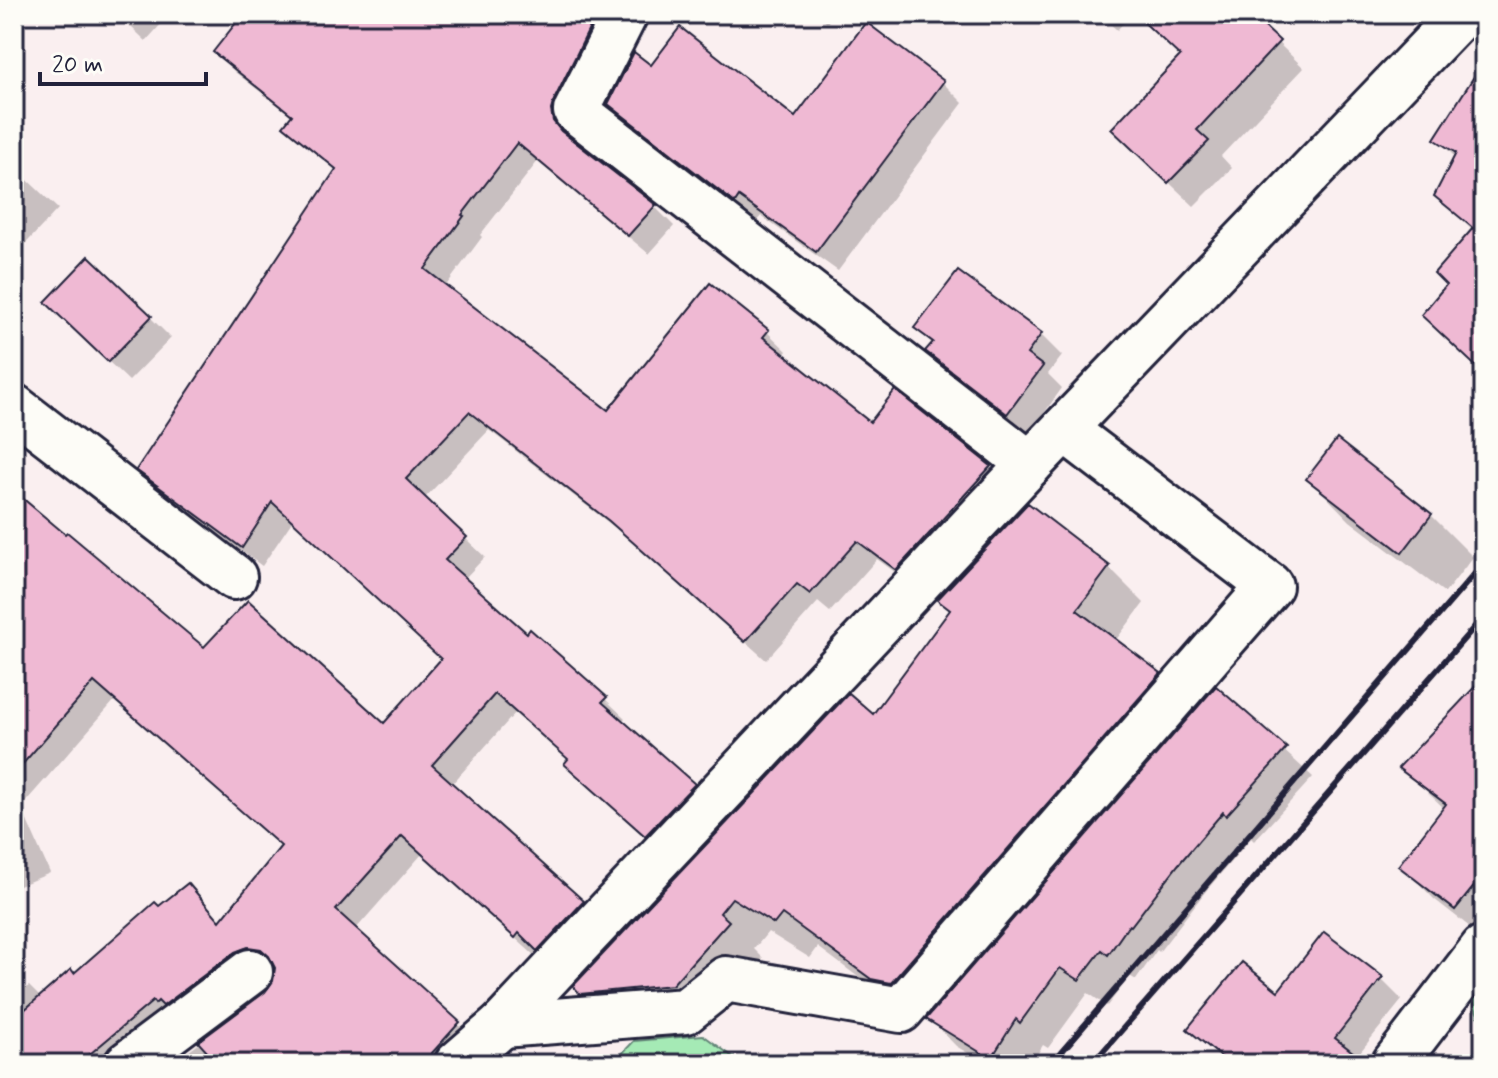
<svg xmlns="http://www.w3.org/2000/svg" width="1498" height="1078" viewBox="0 0 1498 1078" font-family="Mynerve,sans-serif">
	<style>
		.green { fill: #a5eab5; stroke: #648678; stroke-width: 2 }
		.shadow { fill: #0003 }
		.building { fill: #efb9d3; stroke: #22223b; stroke-width: 2 }
		.lines { fill: none; stroke-linecap: round; stroke-linejoin: round }
		.street-casing { stroke: #22223b; stroke-width: 50 }
		.street { stroke: #fdfcf7; stroke-width: 44 }
		.rail { stroke: #22223b; stroke-width: 6 }
	</style>
	<rect width="100%" height="100%" fill="#faeff0"/>
	<filter id="ink" filterUnits="userSpaceOnUse"><feTurbulence type="fractalNoise" baseFrequency=".0125" numOctaves="2"/><feDisplacementMap in="SourceGraphic" scale="16" xChannelSelector="R" yChannelSelector="G"/><feConvolveMatrix kernelMatrix="1 2 1 2 8 2 1 2 1" color-interpolation-filters="sRGB"/></filter>
	<g filter="url(#ink)">
		<g class="green">
			<polygon points="1484,982 1484,1034 1473,1001"/>
			<polygon points="703,1035 737,1060 734,1064 619,1064 615,1061 634,1041"/>
		</g>
		<g class="shadow">
			<polygon points="117,14 170,14 146,41"/>
			<polygon points="246,14 614,14 570,132 572,142 654,206 674,226 649,254 538,161 480,235 482,237 445,287 608,413 767,332 787,351 783,356 870,425 895,393 990,467 1009,487 917,588 877,559 830,612 818,602 766,660 631,540 489,430 424,499 485,557 464,579 527,636 530,632 605,699 625,718 621,722 713,805 666,854 586,784 566,764 570,760 516,712 451,785 602,922 558,969 540,950 535,956 422,854 355,930 478,1043 461,1064 172,1064 266,993 274,983 276,967 268,966 131,1064 14,1064 14,995 29,986 41,998 188,885 222,922 282,848 115,700 21,807 50,873 14,888 14,495 204,650 384,726 444,660 293,520 262,566 158,489 139,470 337,171 286,126 293,117 235,72 216,52"/>
			<polygon points="815,14 834,14 827,23"/>
			<polygon points="1099,14 1132,14 1117,30"/>
			<polygon points="1136,14 1248,14 1304,68 1221,156 1232,168 1194,206 1139,154 1182,57"/>
			<polygon points="1484,65 1484,373 1449,285 1473,231 1437,195 1456,158 1436,138"/>
			<polygon points="651,68 795,120 943,83 963,103 838,271 761,216 756,222 631,124 610,104"/>
			<polygon points="14,167 58,209 16,254 14,252"/>
			<polygon points="958,274 1041,335 1062,356 1048,374 1062,388 1029,434 949,371 928,351 933,344 917,328"/>
			<polygon points="150,317 171,338 129,381 68,323"/>
			<polygon points="1309,479 1431,515 1473,557 1445,593 1350,521"/>
			<polygon points="1028,506 1109,568 1144,603 1115,641 1159,675 1196,712 1216,689 1313,777 1254,841 1251,838 1205,892 1159,952 1157,950 1136,980 1130,976 1107,1006 1088,993 1048,1048 1043,1045 1031,1064 986,1064 956,1046 928,1017 908,1014 818,947 810,958 768,932 754,949 763,958 707,1019 618,1028 576,986 873,717 951,611 939,600"/>
			<polygon points="1484,680 1484,938 1434,899 1401,865 1445,809 1401,767"/>
			<polygon points="1381,979 1402,1000 1356,1057 1363,1064 1228,1064 1189,1029 1278,994"/>
		</g>
		<g class="building">
			<polygon points="243,14 584,14 593,21 554,100 551,110 553,121 561,131 656,205 628,236 517,143 462,215 464,216 425,269 608,410 710,283 769,330 763,337 870,422 895,390 991,466 896,570 857,541 810,594 797,584 745,642 609,521 469,412 406,479 467,537 445,560 527,633 530,629 607,697 602,702 695,784 645,836 564,764 568,759 495,694 432,765 584,901 537,951 519,933 515,938 402,836 336,910 460,1022 422,1064 218,1064 198,1042 265,992 273,981 275,968 269,956 261,949 248,947 235,952 163,1006 158,1001 155,1004 153,1001 78,1064 14,1064 14,1019 71,969 74,973 155,902 159,906 188,883 220,921 281,846 94,682 14,774 14,491 65,534 67,532 204,647 248,600 384,723 441,659 272,502 242,548 136,470 336,169 283,126 292,115 213,52"/>
			<polygon points="1135,14 1251,14 1280,41 1197,130 1209,141 1168,183 1111,129 1180,56"/>
			<polygon points="866,22 944,81 816,252 739,197 735,203 608,104 634,52 651,65 680,27 795,117"/>
			<polygon points="1484,61 1484,374 1421,315 1446,285 1434,273 1473,228 1434,196 1456,153 1434,139"/>
			<polygon points="89,256 152,316 108,362 45,302"/>
			<polygon points="958,271 1042,333 1027,354 1043,366 1007,414 925,351 933,342 914,328"/>
			<polygon points="1337,439 1432,514 1402,553 1306,479"/>
			<polygon points="1028,503 1110,566 1077,610 1161,673 891,983 871,979 782,914 774,924 732,898 720,913 729,921 672,985 580,994 573,986 849,693 873,714 950,610 937,600"/>
			<polygon points="1484,677 1484,874 1455,910 1398,866 1446,804 1398,768"/>
			<polygon points="1216,686 1287,748 1226,816 1223,812 1178,865 1131,926 1129,925 1108,955 1102,950 1079,980 1060,968 1020,1023 1016,1019 991,1059 926,1019"/>
			<polygon points="1324,932 1383,977 1335,1038 1368,1064 1230,1064 1187,1029 1242,962 1278,991"/>
		</g>
		<g class="lines">
			<defs>
				<g id="street">
					<polyline points="625,14 576,111 1030,464"/>
					<polyline points="14,407 234,577"/>
					<polyline points="502,1025 686,1011 726,979 901,1010 1270,586 1064,429"/>
					<polyline points="127,1064 250,972"/>
					<polyline points="457,1064 502,1025 1030,464 1462,14"/>
					<polyline points="1394,1064 1483,948"/>
				</g>
			</defs>
			<use href="#street" class="street-casing"/>
			<use href="#street" class="street"/>
			<g class="rail">
				<polyline points="1051,1064 1484,563"/>
				<polyline points="1092,1064 1484,616"/>
			</g>
		</g>
	</g>
	<rect width="1498" height="1078" fill="none" stroke="#fdfcf7" stroke-width="48"/>
	<rect x="24" y="24" width="1450" height="1030" fill="none" stroke="#22223b" stroke-width="3" filter="url(#ink)"/>
	<path d="M40 72v12h166v-12" fill="none" stroke="#22223b" stroke-width="4"/>
	<text x="52" y="72" font-size="24" fill="#22223b" stroke="#fdfcf7" stroke-width="6" paint-order="stroke">20 m</text>
</svg>
